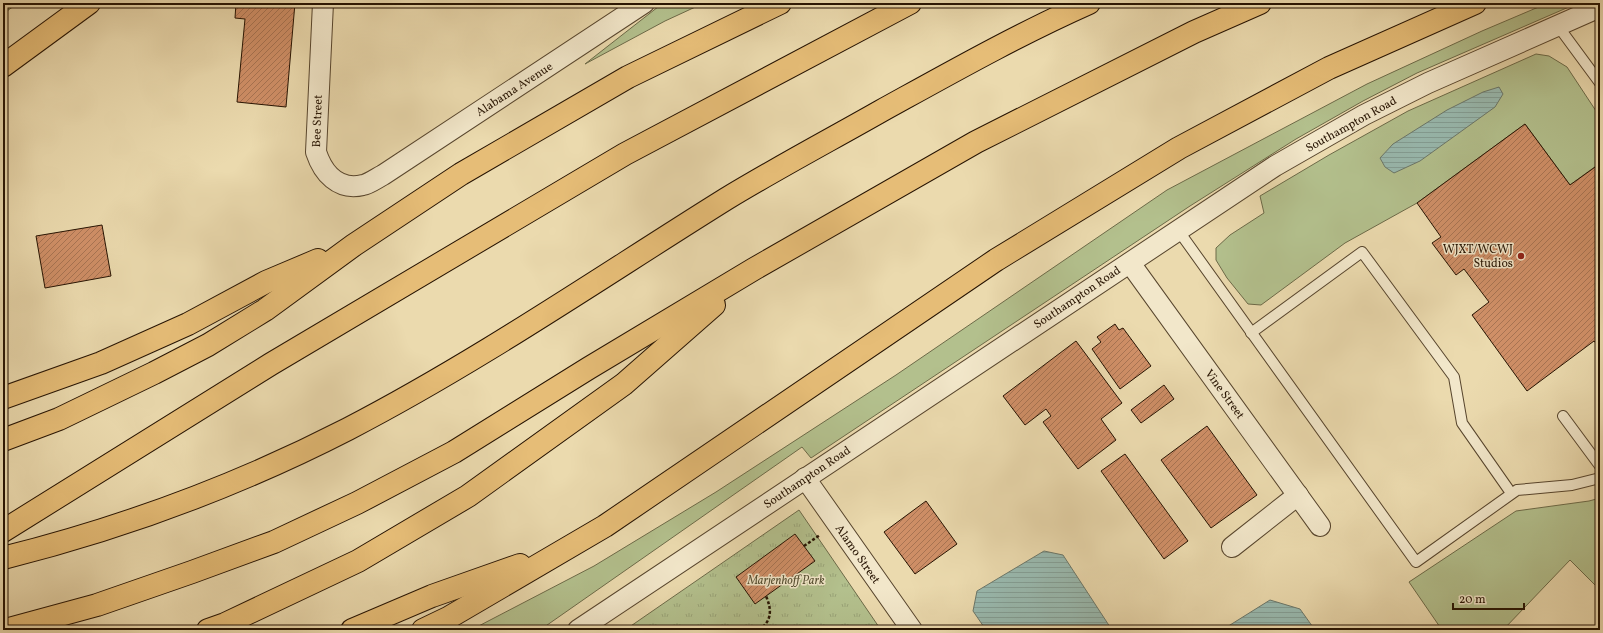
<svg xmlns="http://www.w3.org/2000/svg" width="1603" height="633" viewBox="0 0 1603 633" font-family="Vollkorn,serif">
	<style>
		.green { fill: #b3c08d; stroke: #6c6a48 }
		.forest { fill: url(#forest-crowns); stroke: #6c6a48 }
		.park { fill: url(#park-tufts); stroke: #6c6a48 }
		.water { fill: url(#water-rules); stroke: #6b776a }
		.building { fill: url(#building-hatch); stroke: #261302 }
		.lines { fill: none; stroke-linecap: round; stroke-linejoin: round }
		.service-casing { stroke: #57452d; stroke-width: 12 }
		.minor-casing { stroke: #57452d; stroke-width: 22 }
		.primary-casing { stroke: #261302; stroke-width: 24 }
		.motorway-casing { stroke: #261302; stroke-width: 24 }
		.path { stroke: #261302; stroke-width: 2.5; stroke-dasharray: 3 2; stroke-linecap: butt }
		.service { stroke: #f2e7ca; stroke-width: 10 }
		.minor { stroke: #f2e7ca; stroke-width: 20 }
		.primary { stroke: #e6bd77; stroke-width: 22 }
		.motorway { stroke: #e6bd77; stroke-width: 22 }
		.poi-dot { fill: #8f2418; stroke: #f2e7ca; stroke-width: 1.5 }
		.labels { text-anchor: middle; stroke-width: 3; stroke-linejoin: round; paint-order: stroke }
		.street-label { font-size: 12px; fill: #261302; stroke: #f2e7ca }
		.poi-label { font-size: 12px; fill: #261302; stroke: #f2e7ca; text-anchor: end }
		.park-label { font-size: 12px; font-style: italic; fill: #575033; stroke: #f2e7ca }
	</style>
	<defs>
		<pattern id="forest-crowns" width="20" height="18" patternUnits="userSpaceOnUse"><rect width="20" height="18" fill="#b3c08d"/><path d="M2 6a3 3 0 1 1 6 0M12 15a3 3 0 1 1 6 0" fill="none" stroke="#9aa478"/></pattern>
		<pattern id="park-tufts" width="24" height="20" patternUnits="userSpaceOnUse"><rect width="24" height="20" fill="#b3c08d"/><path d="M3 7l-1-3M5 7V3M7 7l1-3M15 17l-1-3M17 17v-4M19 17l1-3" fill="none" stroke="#9aa478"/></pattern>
		<pattern id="water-rules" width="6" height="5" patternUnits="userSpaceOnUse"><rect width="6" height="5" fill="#99bab0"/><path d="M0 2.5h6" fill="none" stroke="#849f96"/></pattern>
		<pattern id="building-hatch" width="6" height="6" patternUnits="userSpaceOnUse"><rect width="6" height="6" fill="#cf8f67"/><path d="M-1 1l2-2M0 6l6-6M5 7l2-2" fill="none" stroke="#a87453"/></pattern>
	</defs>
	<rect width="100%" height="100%" fill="#ebdaae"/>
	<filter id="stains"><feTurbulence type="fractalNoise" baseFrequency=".005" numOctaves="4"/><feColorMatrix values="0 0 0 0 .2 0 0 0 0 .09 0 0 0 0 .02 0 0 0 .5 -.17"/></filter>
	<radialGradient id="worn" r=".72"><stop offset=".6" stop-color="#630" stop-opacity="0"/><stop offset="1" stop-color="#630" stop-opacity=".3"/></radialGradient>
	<g class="green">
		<polygon points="663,3 704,3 665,21 585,64"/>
		<polygon points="1548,3 1578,3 1417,73 1363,101 1296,139 1190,206 811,458 802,447 540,630 471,630 594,566 716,492 896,375 1167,190 1367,84 1482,31"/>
		<polygon points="1536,54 1549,56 1567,67 1600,117 1600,163 1570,185 1525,124 1417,203 1345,243 1261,305 1248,304 1227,278 1216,260 1216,248 1230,235 1264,213 1260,196 1329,155 1408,111"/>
		<polygon points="1600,498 1600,590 1570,560 1503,630 1442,630 1409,582 1516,511 1589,501"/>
	</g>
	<polygon class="forest" points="3,3 18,3 3,14"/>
	<polygon class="park" points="799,510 881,630 625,630"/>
	<g class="water">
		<polygon points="1499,87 1503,94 1495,107 1420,161 1394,173 1385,167 1380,158 1393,144 1447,110 1483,92"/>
		<polygon points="1044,551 1063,555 1112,630 986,630 973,611 977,591"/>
		<polygon points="1270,600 1300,609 1315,630 1222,630"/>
	</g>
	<g class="building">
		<polygon points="236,3 295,3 286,107 237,102 245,19 235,18"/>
		<polygon points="1525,124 1570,185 1598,165 1600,168 1600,348 1594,341 1527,391 1472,315 1489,302 1464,269 1456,275 1432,243 1441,237 1417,203"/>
		<polygon points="102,225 111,276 45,288 36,236"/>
		<polygon points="1115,324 1119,330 1123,328 1151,366 1120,389 1092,349 1101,342 1097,337"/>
		<polygon points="1076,341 1122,403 1101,419 1116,440 1078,469 1043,422 1051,416 1046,409 1025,425 1003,396"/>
		<polygon points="1164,385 1174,399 1141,423 1131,410"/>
		<polygon points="1207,426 1257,495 1211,528 1161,460"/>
		<polygon points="1125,454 1188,541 1164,559 1101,471"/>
		<polygon points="926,501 957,544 915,574 884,532"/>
		<polygon points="795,534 815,561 755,604 736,577"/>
	</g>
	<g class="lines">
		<defs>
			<g id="service">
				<polyline points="1558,26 1600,83"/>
				<polyline points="1178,230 1416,562 1517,490 1572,485 1600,478"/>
				<polyline points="1251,333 1362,252 1454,377 1462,423 1511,493"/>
				<polyline points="1563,416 1600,466"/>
			</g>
			<g id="minor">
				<path d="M323,3L316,152C323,173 338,191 363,185C369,184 377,178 383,175L644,3"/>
				<polyline points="1130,263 1320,526"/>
				<polyline points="805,478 912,630"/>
				<polyline points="1232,547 1298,495"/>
				<polyline points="578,630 1275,166 1364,115 1428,83 1600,7"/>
			</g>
			<polyline id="primary" points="3,66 89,3"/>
			<g id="motorway">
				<polyline points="3,398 101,363 188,324 266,282 318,260"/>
				<polyline points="3,440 59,419 154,373 208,345 265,310 354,245 461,174 628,77 780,3"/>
				<polyline points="3,531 271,364 625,154 910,3"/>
				<path d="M3,558C123,528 237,486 348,429C479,361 601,277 726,199C777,168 830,140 881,111C950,73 1017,35 1089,3"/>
				<polyline points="5,630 97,605 192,572 274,542 357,503 454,452 589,368 754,269 976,142 1194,32 1260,3"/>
				<polyline points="208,630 225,624 358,561 468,496 624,384 714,305"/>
				<polyline points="352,630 432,596 520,565"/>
				<polyline points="423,630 448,618 605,526 996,260 1179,148 1329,68 1475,3"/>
			</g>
		</defs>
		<use href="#service" class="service-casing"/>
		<use href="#minor" class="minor-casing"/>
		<use href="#primary" class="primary-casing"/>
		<use href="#motorway" class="motorway-casing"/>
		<g class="path">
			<polyline points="804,546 820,535"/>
			<path d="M759,630C772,621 772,610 766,596"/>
		</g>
		<use href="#service" class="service"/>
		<use href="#minor" class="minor"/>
		<use href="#primary" class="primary"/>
		<use href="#motorway" class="motorway"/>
	</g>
	<circle class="poi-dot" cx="1521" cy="256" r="4"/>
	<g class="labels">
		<g class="street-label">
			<text transform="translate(514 89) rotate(-33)" y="4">Alabama Avenue</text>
			<text transform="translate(317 121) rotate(-88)" y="4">Bee Street</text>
			<text transform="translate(1351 124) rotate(-29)" y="4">Southampton Road</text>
			<text transform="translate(1077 297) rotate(-34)" y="4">Southampton Road</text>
			<text transform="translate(1225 394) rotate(54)" y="4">Vine Street</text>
			<text transform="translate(807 477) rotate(-34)" y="4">Southampton Road</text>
			<text transform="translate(858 554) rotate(55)" y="4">Alamo Street</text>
		</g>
		<g class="poi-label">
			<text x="1513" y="253">WJXT/WCWJ<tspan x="1513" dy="14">Studios</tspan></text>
		</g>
		<g class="park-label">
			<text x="786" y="584">Marjenhoff Park</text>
		</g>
	</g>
	<rect width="1603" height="633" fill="none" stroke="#ebdaae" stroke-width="16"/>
	<rect x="4" y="4" width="1595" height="625" fill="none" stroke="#261302" stroke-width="2"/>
	<rect x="8" y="8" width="1587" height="617" fill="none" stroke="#261302"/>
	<path d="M1453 603v6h71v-6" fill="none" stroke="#261302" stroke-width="2"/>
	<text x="1459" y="603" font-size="12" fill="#261302" stroke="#f2e7ca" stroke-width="3" paint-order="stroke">20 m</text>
	<rect width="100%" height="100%" filter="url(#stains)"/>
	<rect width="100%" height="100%" fill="url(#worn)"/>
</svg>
